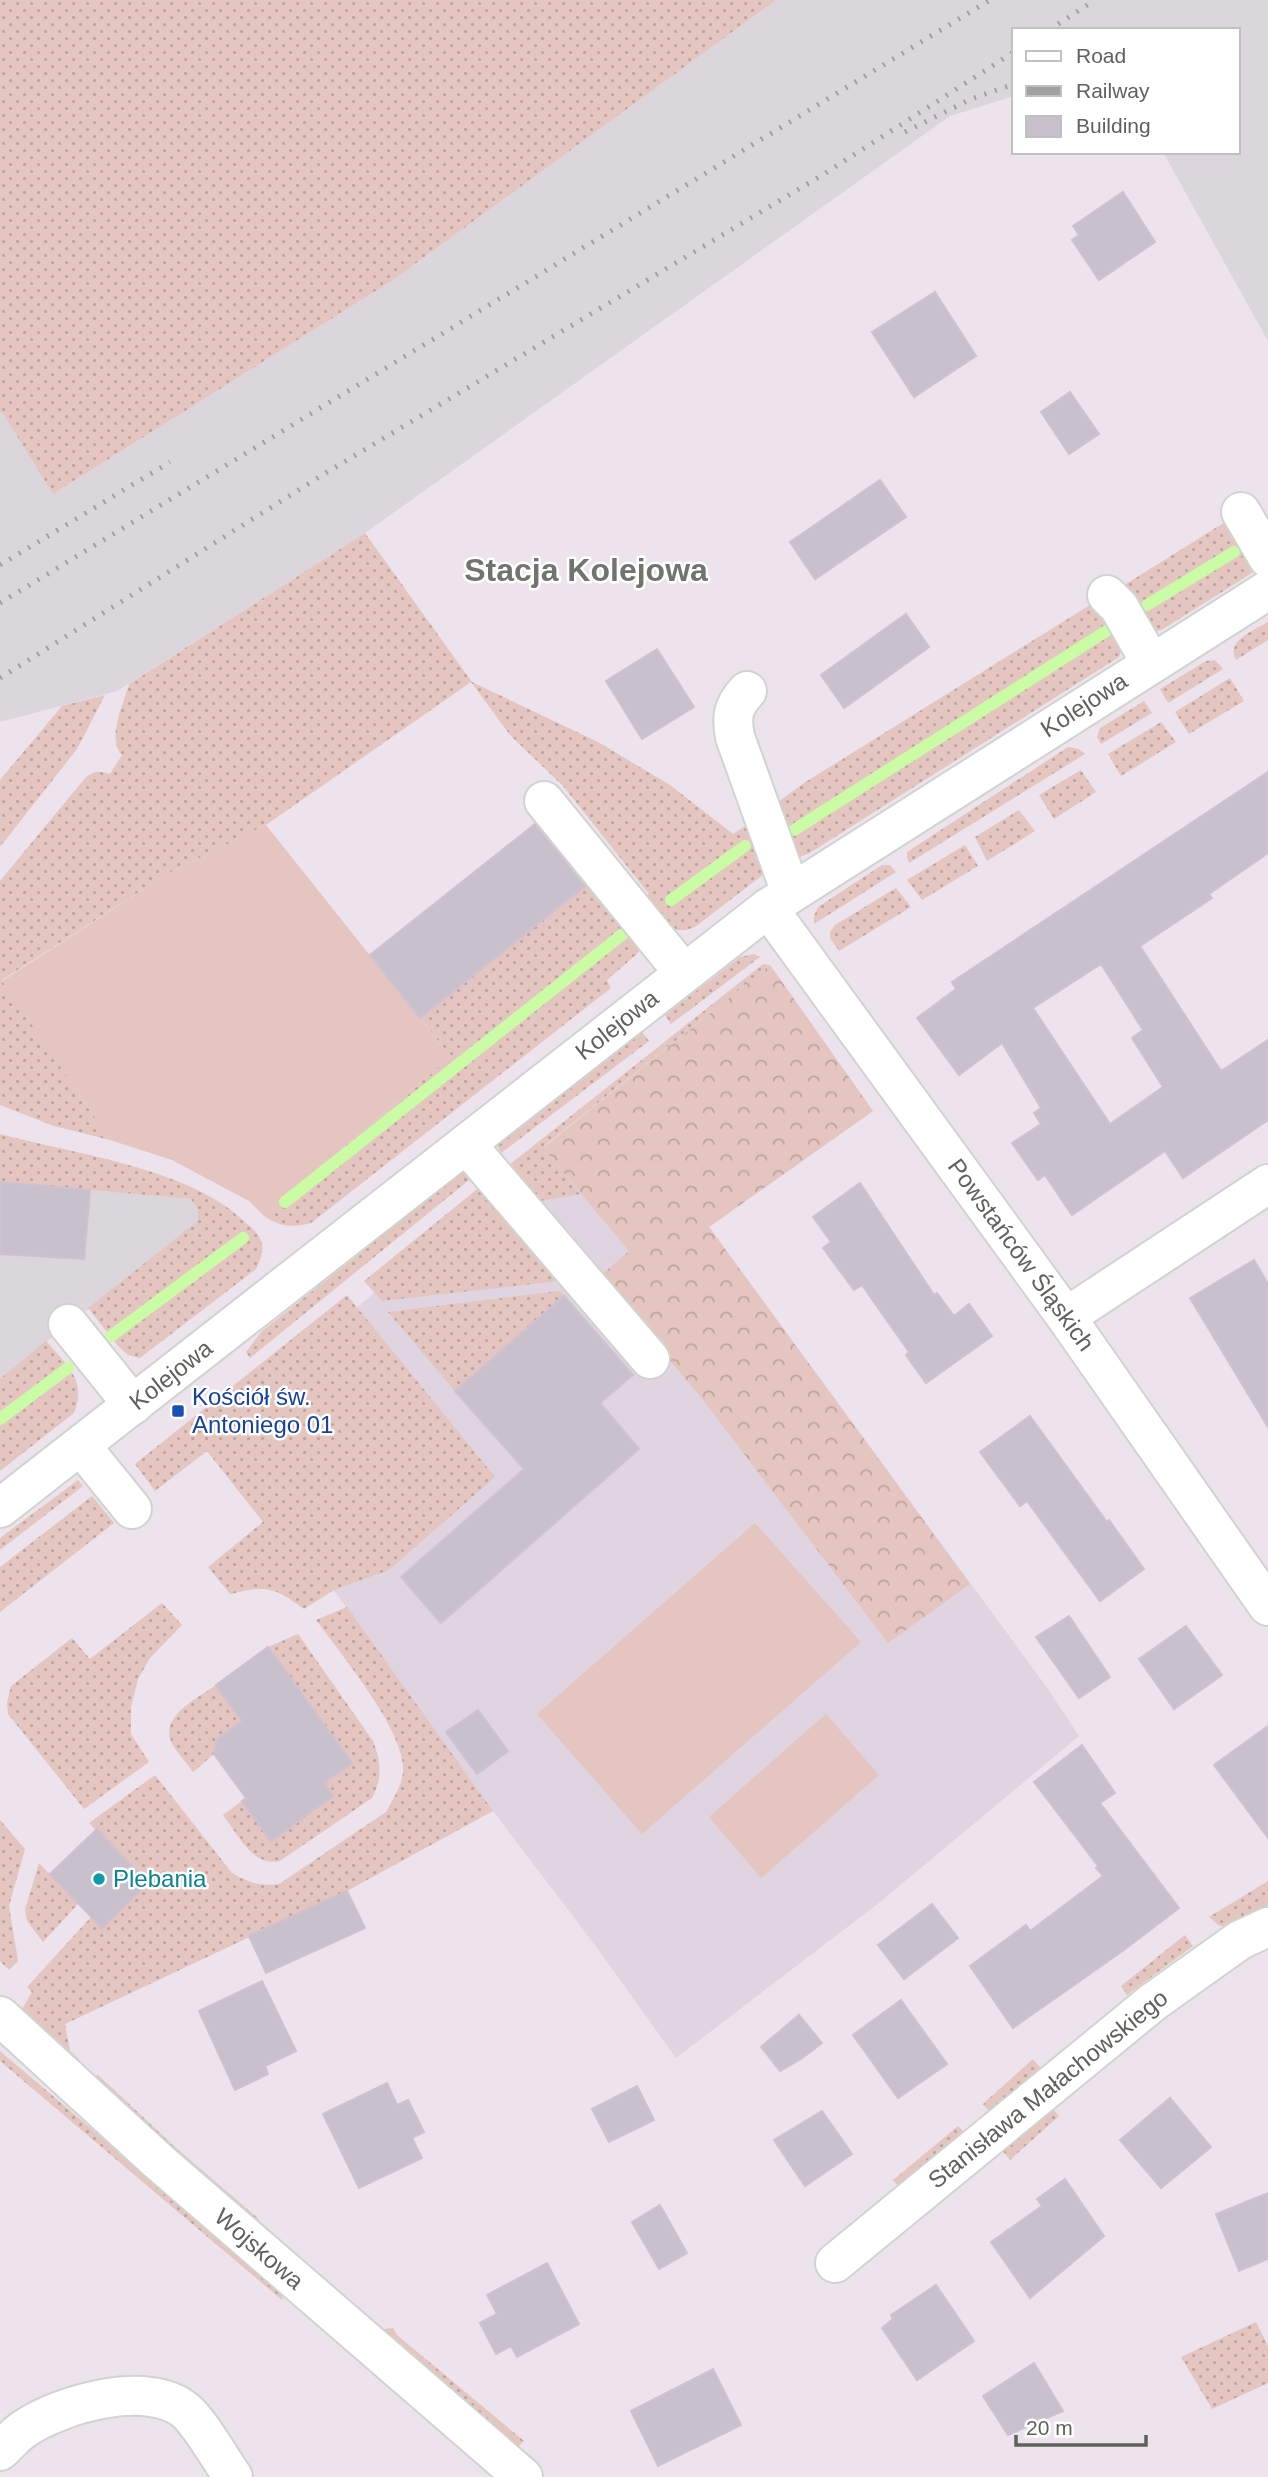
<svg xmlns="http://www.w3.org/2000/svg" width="1268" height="2477" viewBox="0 0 1268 2477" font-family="Arial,sans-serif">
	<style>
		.industrial { fill: #dbd5dc }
		.education { fill: #dfd4e0 }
		.grass { fill: url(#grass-dots) }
		.forest { fill: url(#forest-crowns) }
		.garden { fill: #e4c5c0 }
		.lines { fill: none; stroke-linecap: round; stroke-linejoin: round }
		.stream { stroke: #c9fca4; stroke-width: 12 }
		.building { fill: #c8c1cb; stroke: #cfc1d2; stroke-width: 2; fill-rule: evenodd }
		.minor-casing { stroke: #cfd5ce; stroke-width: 42 }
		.minor { stroke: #fff; stroke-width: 38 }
		.rail { stroke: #9fa19e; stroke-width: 5; stroke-dasharray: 2 9; stroke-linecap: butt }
		.transit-dot { fill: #1a4fb4; stroke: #fff; stroke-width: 2.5 }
		.culture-dot { fill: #0f9aa8; stroke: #fff; stroke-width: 2.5 }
		.labels { text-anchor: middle; stroke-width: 5; stroke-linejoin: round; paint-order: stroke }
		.street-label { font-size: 24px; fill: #5d635b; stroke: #fff }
		.transit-label { font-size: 24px; fill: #164399; stroke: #fff; text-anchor: start }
		.culture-label { font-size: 24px; fill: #0d838f; stroke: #fff; text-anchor: start }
		.district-label { font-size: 32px; font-weight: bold; fill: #6f756c; stroke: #fff }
	</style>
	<defs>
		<pattern id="grass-dots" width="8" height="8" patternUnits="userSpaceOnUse" patternTransform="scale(1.75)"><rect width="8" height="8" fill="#e4c5c0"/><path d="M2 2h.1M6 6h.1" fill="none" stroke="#bca49f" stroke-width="1.8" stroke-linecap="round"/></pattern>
		<pattern id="forest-crowns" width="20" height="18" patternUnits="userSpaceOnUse" patternTransform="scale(1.75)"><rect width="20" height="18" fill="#e4c5c0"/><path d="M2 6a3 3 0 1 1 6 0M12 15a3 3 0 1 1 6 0" fill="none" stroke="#bca49f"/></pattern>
	</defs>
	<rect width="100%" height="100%" fill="#ece3ed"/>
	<g class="industrial">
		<polygon points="776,0 1268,0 1268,341 1163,152 1238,152 1238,30 1014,30 1014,96 950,116 365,533 117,691 0,722 0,413 2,412 53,494 393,280"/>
		<polygon points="0,1182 191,1199 198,1209 199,1221 0,1379"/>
	</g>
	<polygon class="education" points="770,965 873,1111 709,1227 1048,1689 1079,1736 880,1902 676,2058 595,1945 493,1811 213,1423 366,1300 509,1175"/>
	<g class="grass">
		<polygon points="0,0 776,0 393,280 53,494 2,412 0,413"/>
		<polygon points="1230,519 1257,563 1252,573 1163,629 1154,632 1118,589"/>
		<path d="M365,533L472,682L598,742L670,785L733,834L756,819L764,874L695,927L686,930H678L670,927L645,898L649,894L563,786L510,735L471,682L266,825L169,873L2,980L110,1140L54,1126L0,1105V881L86,777C96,770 100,771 110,774L122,755C106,739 124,703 129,684Z"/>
		<polygon points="1098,600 1123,647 1119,657 808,854 799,857 790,850 770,808 804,783"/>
		<path d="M1268,622V640L1236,660C1225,641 1254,630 1268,622Z"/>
		<polygon points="1215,660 1223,669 1168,703 1160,689 1206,661"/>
		<polygon points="1230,678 1244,701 1189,734 1175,712"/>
		<polygon points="105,695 77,749 0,847 0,780 62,706"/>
		<polygon points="1144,701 1152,713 1101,744 1097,737 1100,728"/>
		<polygon points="1161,722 1176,742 1121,776 1108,754"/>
		<polygon points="1068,747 1079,749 1085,754 909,863 907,857 907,852"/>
		<polygon points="1081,770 1096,792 1054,819 1039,795"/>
		<polygon points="1019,810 1035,831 987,861 975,837"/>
		<polygon points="965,845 978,866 922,900 907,880"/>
		<polygon points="882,865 890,865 896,872 814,924 814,916 818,907"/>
		<path d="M591,880L640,948L638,953L607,980L611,988L311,1223C292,1228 279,1227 263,1215L451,1057L420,1018Z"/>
		<polygon points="896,888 911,907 839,951 830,938 830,932 835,925"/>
		<polygon points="754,954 760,957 671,1024 665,1015 740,957"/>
		<polygon points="763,964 770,965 543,1147 580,1194 534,1202 504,1169"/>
		<polygon points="642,1032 649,1041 501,1153 496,1143"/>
		<path d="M0,1134C74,1154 191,1168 246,1223C253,1229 260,1235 262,1244C264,1253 259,1262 256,1269L140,1358L128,1355L118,1346L88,1308L198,1221V1209L191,1199L0,1182Z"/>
		<polygon points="465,1170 474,1176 250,1358 246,1352 262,1331"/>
		<polygon points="481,1186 559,1281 382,1301 364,1281"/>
		<polygon points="559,1291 564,1296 455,1391 388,1312"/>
		<path d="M347,1295L495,1477L389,1570L334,1590L304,1609C274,1587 267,1585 230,1594L208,1567L263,1522L207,1451L155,1491L135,1464Z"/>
		<path d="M46,1341C66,1364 88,1381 74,1413L0,1471V1379Z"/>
		<polygon points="78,1480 83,1486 0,1550 0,1538"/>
		<polygon points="92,1496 114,1523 0,1612 0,1567"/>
		<polygon points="162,1603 182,1625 150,1658 138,1679 131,1707 131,1734 149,1762 84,1809 8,1714 7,1703 11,1686 72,1638 90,1659"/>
		<path d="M347,1607L493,1811L347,1891L65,2024L70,2051L79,2059L69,2067L19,2014L32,1992L27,1987L91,1917L102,1928L148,1883L89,1823L155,1775L232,1873C248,1882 260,1887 279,1884L386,1812C393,1799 401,1787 403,1773C408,1734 339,1652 316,1620Z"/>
		<path d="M298,1634L373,1741C381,1762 383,1777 372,1798L280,1861C252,1867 238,1834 223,1815L242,1801L271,1841L332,1797L324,1783L352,1763L268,1647Z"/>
		<path d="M216,1685L242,1721L217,1739L214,1754L193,1772C187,1763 178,1754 173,1745C157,1717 197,1699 216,1685Z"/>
		<polygon points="0,1820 25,1849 9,1906 18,1961 9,1970 0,1961"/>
		<polygon points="39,1863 78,1904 43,1942 27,1921 25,1909"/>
		<polygon points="1268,1881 1268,1906 1225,1927 1218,1925 1209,1917"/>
		<polygon points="1185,1935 1193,1946 1127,1995 1121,1986"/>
		<polygon points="0,2051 283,2292 282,2300 0,2061"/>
		<polygon points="1033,2059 1042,2070 991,2114 983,2104"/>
		<polygon points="98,2075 174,2146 259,2219 247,2224 92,2077"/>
		<polygon points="1052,2108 1059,2116 1010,2160 1002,2150"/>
		<polygon points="958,2126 967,2135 901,2190 893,2180"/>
		<polygon points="1256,2322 1268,2346 1268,2383 1212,2409 1181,2357"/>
		<polygon points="393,2328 397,2335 524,2441 514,2450 377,2330"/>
	</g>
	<polygon class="forest" points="770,965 873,1111 709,1227 970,1584 888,1643 700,1396 599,1277 629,1251 543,1148"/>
	<g class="garden">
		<polygon points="266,825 451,1057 263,1215 249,1201 172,1160 110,1140 2,981 169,873"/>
		<polygon points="755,1523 861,1642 642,1834 537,1714"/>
		<polygon points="826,1714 879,1775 761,1878 709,1817"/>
	</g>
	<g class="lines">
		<g class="stream">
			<polyline points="1147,605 1234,552"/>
			<polyline points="794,830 1111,628"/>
			<polyline points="671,900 745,846"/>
			<polyline points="285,1202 628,930"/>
			<polyline points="111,1336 243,1238"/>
			<polyline points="0,1419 68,1368"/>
		</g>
	</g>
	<g class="building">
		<polygon points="1123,192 1155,242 1099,280 1072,240 1079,235 1073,226"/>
		<polygon points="935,292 976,356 914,397 872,332"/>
		<polygon points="1070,392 1099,434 1069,454 1041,412"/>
		<polygon points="880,480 906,517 815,579 790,542"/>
		<polygon points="906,614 929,647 844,708 821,675"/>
		<polygon points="657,649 694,707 642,739 606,681"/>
		<path d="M1268,772V853L1209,894L1212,898L1140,946L1221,1071L1268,1040V1120L1183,1178L1165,1151L1072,1215L1045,1175L1038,1180L1012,1143L1041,1124L1034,1113L1041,1108L1002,1043L959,1075L917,1018L956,989L952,982ZM1101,964L1143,1030L1132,1038L1163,1087L1110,1124L1033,1008Z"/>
		<polygon points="535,824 585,886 420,1018 370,955"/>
		<polygon points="0,1182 90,1190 84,1259 0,1254"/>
		<polygon points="860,1183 934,1295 937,1293 954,1316 969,1304 992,1336 926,1383 906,1355 909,1352 862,1285 854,1290 823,1248 831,1242 813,1217"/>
		<polygon points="1254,1260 1268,1284 1268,1427 1190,1298"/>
		<polygon points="564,1296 633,1375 600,1403 639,1449 441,1623 401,1577 524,1469 455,1391"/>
		<polygon points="1030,1416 1107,1522 1109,1520 1144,1569 1100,1601 1027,1501 1020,1506 980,1452"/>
		<polygon points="1069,1616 1110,1677 1079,1698 1036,1637"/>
		<polygon points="1186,1626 1222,1675 1174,1709 1139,1659"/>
		<polygon points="268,1647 352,1763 324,1783 333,1796 271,1841 242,1801 246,1798 214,1754 217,1739 242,1721 216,1685"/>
		<polygon points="478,1710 508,1751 477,1774 446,1732"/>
		<polygon points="1268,1726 1268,1838 1214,1765"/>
		<polygon points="1082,1745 1115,1793 1100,1803 1179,1908 1124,1950 1013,2028 970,1966 1026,1925 1030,1931 1103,1876 1096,1868 1098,1866 1034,1782"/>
		<polygon points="97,1829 148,1883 102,1928 50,1874"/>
		<polygon points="347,1891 365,1928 266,1973 249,1936"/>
		<polygon points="932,1904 958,1938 904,1979 878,1945"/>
		<polygon points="262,1981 296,2051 265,2066 268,2074 235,2090 199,2011"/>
		<polygon points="901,2000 947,2064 898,2098 853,2035"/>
		<polygon points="799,2015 822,2043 801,2059 780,2071 761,2047"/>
		<polygon points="387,2083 397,2105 408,2100 424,2132 412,2138 422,2158 359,2188 323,2114"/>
		<polygon points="637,2086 654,2120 609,2142 592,2109"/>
		<polygon points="1170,2098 1211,2147 1161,2188 1120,2140"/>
		<polygon points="822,2111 852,2154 805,2186 774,2140"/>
		<polygon points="1065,2179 1104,2236 1030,2298 991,2242 1042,2206 1037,2199"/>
		<polygon points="1268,2193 1268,2259 1239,2271 1216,2214"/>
		<polygon points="660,2205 687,2253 659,2269 632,2222"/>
		<polygon points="547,2263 579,2324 517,2357 511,2346 496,2354 480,2323 497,2314 487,2295"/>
		<polygon points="936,2285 974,2341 917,2380 882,2328 893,2319 891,2315"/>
		<polygon points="1034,2363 1063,2411 1008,2435 983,2396"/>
		<polygon points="713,2369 741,2425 658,2466 631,2411"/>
	</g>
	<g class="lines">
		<defs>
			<g id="minor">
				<polyline points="1241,512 1268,558"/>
				<polyline points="1107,595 1119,607 1151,663"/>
				<path d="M747,691C733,706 731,716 735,737L791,893"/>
				<polyline points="544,801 684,973"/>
				<polyline points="768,908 1066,1317 1268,1606"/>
				<polyline points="466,1144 650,1359"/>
				<polyline points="1066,1317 1268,1184"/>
				<polyline points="68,1324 133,1405"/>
				<polyline points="81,1446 132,1509"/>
				<polyline points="0,1508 768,908 1268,590"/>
				<polyline points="0,2016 158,2161 523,2477"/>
				<polyline points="835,2263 1153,2002 1240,1940 1268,1927"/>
				<path d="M0,2451C8,2444 15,2435 24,2429C60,2404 149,2379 186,2411C200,2423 221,2460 233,2477"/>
			</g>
		</defs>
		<use href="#minor" class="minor-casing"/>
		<use href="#minor" class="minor"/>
		<g class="rail">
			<polyline points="1049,30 1095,0"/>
			<polyline points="905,132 971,99 1014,84"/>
			<polyline points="0,565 170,462"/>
			<polyline points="0,603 990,0"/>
			<polyline points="0,678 324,474 824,174 1014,52"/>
		</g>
	</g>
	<rect class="transit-dot" x="171" y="1404" width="14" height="14" rx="3.5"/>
	<circle class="culture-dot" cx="99" cy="1879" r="7"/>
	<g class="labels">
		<g class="street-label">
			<text transform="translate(1084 705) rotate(-33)" y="8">Kolejowa</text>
			<text transform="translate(617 1025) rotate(-38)" y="8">Kolejowa</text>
			<text transform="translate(1021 1255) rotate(54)" y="8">Powstańców Śląskich</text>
			<text transform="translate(171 1375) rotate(-38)" y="8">Kolejowa</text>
			<text transform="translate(1048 2089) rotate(-39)" y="8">Stanisława Małachowskiego</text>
			<text transform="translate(259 2249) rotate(41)" y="8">Wojskowa</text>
		</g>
		<g class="transit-label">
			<text x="192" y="1405">Kościół św.<tspan x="192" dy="28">Antoniego 01</tspan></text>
		</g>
		<g class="culture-label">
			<text x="113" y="1887">Plebania</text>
		</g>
		<g class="district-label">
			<text x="586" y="581">Stacja Kolejowa</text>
		</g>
	</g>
	<rect x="1012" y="28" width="228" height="126" fill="#ffffff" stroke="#bec1bd" stroke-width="2"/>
	<rect x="1026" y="51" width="35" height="10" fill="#ffffff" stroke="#bec1bd" stroke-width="2"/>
	<text x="1076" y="63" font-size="21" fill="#5d635b">Road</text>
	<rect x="1026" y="86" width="35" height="10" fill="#9fa19e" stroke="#bec1bd" stroke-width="2"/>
	<text x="1076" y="98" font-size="21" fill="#5d635b">Railway</text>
	<rect x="1026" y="116" width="35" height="21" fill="#c8c1cb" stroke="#bec1bd" stroke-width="2"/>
	<text x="1076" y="133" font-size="21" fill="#5d635b">Building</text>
	<path d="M1016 2435v10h130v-10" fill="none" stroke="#5d635b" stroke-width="3.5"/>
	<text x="1026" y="2435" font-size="21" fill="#5d635b" stroke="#ffffff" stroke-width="5" paint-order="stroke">20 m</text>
</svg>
